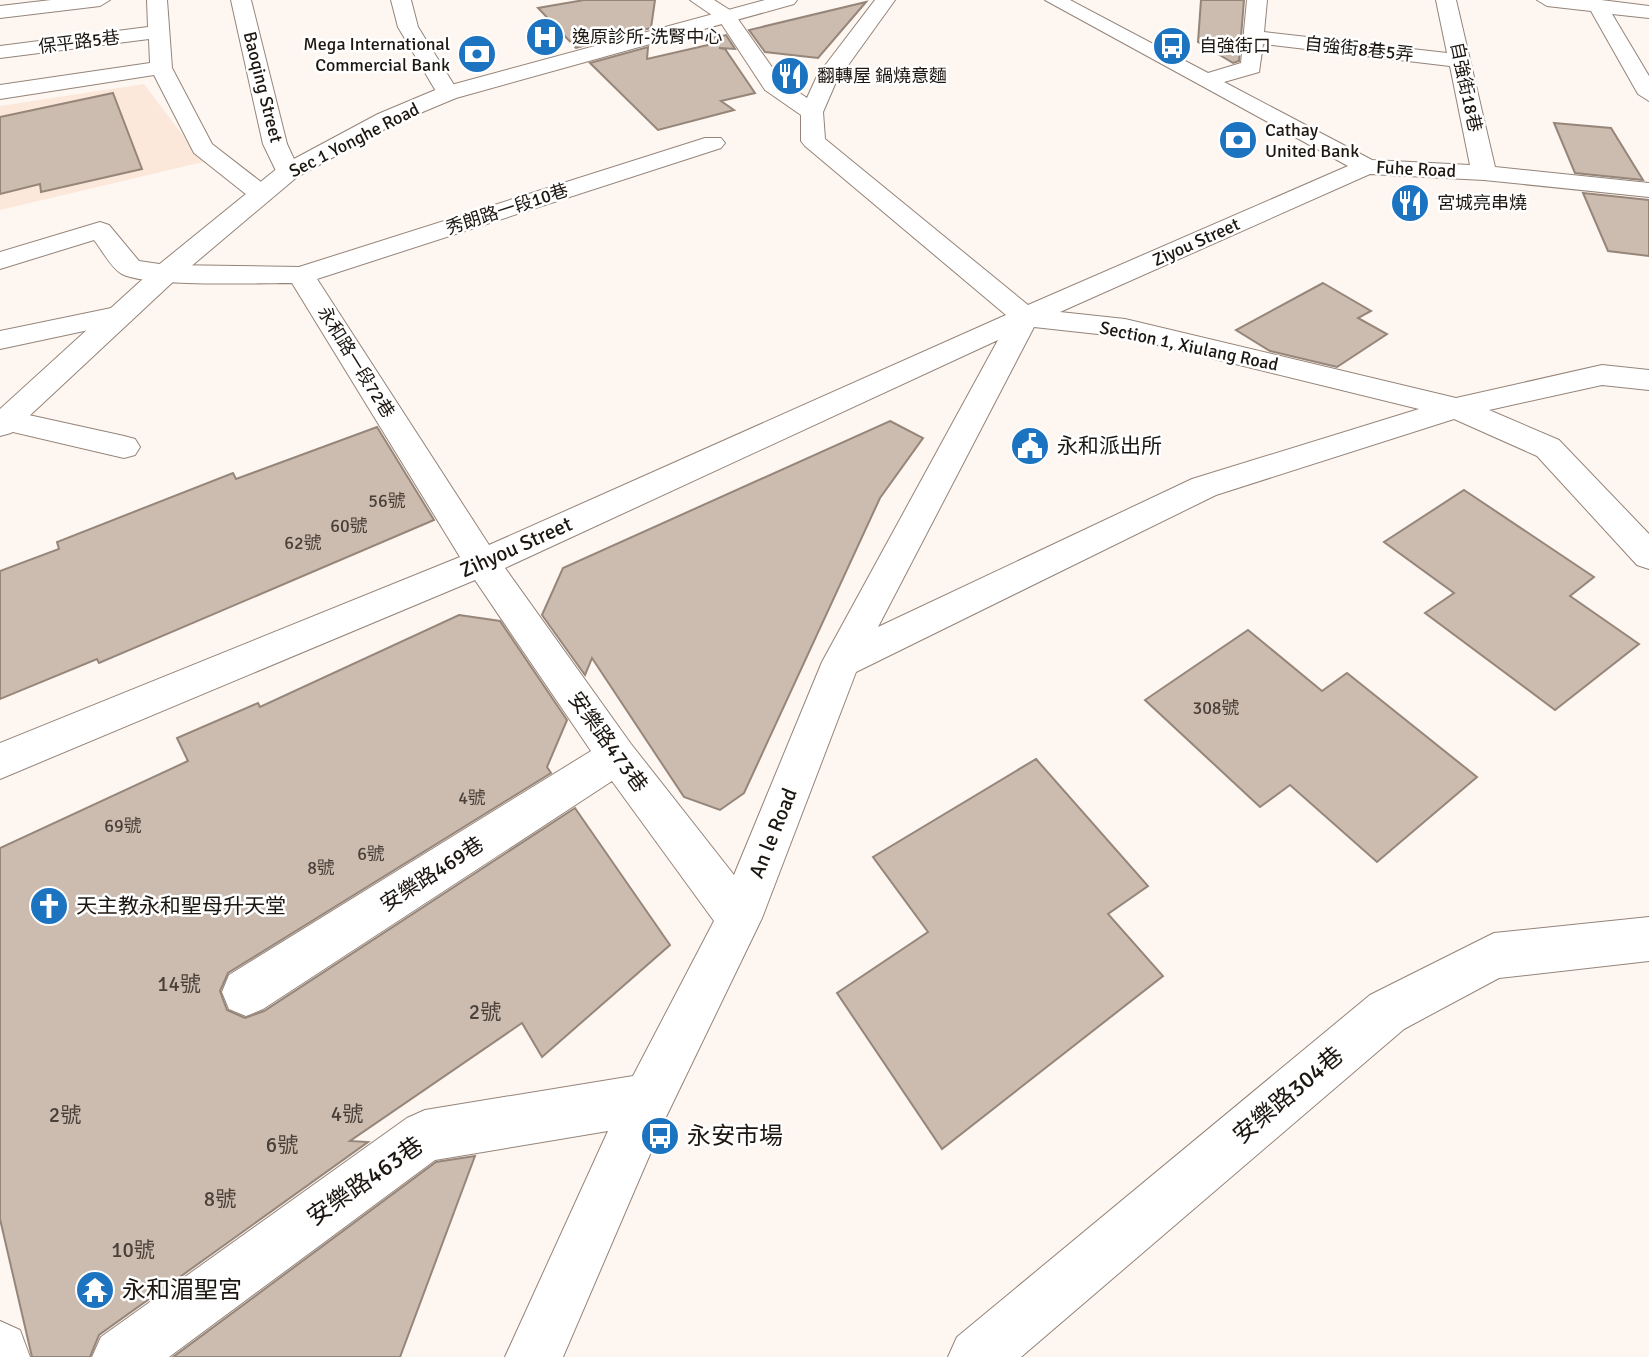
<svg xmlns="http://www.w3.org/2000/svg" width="1649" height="1357" viewBox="0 0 1649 1357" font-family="Signika,'Noto Sans TC',sans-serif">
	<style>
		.built { fill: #fce8da }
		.building { fill: #ccbbaf; stroke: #96867a; stroke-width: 2 }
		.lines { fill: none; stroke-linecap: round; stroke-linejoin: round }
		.minor-casing { stroke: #958479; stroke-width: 2 }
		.major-casing { stroke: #958479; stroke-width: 2 }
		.minor { fill: #fff; fill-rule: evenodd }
		.major { fill: #fff; fill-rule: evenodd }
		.labels { text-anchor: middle; stroke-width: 5; stroke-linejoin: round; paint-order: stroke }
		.far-poi-label { font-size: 18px; fill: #1d1712; stroke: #fff; text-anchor: start }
		.far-street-label { font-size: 18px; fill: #1d1712; stroke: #fff }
		.number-label { font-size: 18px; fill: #494039 }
		.poi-label { font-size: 21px; fill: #1d1712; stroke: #fff; text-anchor: start }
		.street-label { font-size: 21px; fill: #1d1712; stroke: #fff }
		.near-number-label { font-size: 21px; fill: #494039 }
		.near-street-label { font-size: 24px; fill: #1d1712; stroke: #fff }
		.near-poi-label { font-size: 24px; fill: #1d1712; stroke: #fff; text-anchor: start }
	</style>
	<rect width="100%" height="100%" fill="#fdf6f1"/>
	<polygon class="built" points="144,84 203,162 0,210 0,106"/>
	<g class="building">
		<polygon points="584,0 655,0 651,28 576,48 538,8"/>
		<polygon points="1201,0 1244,0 1239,61 1233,63 1198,42"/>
		<polygon points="866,2 818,58 765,52 749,30"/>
		<polygon points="726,35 735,49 719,48 725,49 755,93 721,101 734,110 658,130 590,63 648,47 647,59 708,45 707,39"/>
		<polygon points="113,93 142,169 41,192 40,184 0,194 0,117"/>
		<polygon points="1554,123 1611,128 1643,180 1575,173"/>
		<polygon points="1583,193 1649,200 1649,256 1608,251"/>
		<polygon points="1323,283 1371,311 1358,318 1387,334 1337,367 1270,351 1236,330"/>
		<polygon points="890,421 923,438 880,498 744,793 720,810 684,797 592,658 585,675 542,615 563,568"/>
		<polygon points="377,427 434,520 99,663 97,659 0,699 0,571 59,549 57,542 233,473 236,479"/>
		<polygon points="1464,490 1594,577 1570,596 1639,644 1555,710 1425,613 1454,593 1384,542"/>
		<polygon points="459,615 500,621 567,720 547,767 551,773 228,973 220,991 227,1010 245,1018 264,1011 575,808 670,945 542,1057 522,1023 350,1141 368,1142 99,1335 90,1357 32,1357 0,1219 0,848 188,761 177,738 258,703 260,707"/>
		<polygon points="1248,630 1322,691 1347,673 1477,777 1377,862 1290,785 1260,807 1145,700"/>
		<polygon points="1036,759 1148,886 1108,914 1163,976 942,1149 837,993 928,932 873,857"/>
		<polygon points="475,1156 400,1357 173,1357 436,1162"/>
	</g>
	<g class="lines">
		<defs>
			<g id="minor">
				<polygon points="51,0 110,0 100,6 0,18 0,6"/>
				<polygon points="147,0 167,0 172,68 212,144 270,189 273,194 270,199 252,199 194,153 154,75 0,99 0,85 150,63 149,39 0,58 0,46 148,27"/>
				<polygon points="231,0 251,0 287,144 300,172 297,177 279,177 263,144"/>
				<polygon points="391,0 411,0 418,27 459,93 456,98 448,100 437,93 398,27"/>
				<path d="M690,0H714L733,12L781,80L807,98L817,76L875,0H895L836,82L823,112L825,139L1028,305L1348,166L1045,0H1070L1208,73L1241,63L1247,0H1267L1264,32L1447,53L1436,0H1456L1495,167L1649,183V197L1484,180L1370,174L1060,312L1125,319L1456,398L1602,365L1649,370V390L1602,385L1489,410L1559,440L1649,534V569L1637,565L1537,456L1454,419L1216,495L856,672L762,918L666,1117L563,1357H505L608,1131L435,1160L169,1357H92L101,1337L407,1118L425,1110L633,1076L714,921L612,781L263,1009L246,1016L229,1009L222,992L229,975L591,751L475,580L0,779V743L460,557L292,283C258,283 147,287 122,274C112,269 102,250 94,240L0,269V252L100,222L109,225L139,261L166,265L299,267L705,138H721L725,143L721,148L317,279L489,545L1006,315L805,146L801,141V115L765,90L719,20ZM1263,44L1450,66L1470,165L1372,160L1224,82L1259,72ZM1034,327L1125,337L1419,409L1192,479L878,627ZM998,340L822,662L734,875L631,744L505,568Z"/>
				<polygon points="1537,0 1601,0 1649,6 1649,18 1612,14 1649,76 1649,101 1638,94 1591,11 1547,6"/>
				<polygon points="121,306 131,309 135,315 131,321 0,349 0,331"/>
				<polygon points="6,410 124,436 135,439 140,447 135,455 124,458 0,429 0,411"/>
				<polygon points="1649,917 1649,961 1499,978 1404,1029 1021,1357 948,1357 957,1337 1370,995 1494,933"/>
				<polygon points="0,1321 20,1330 30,1357 0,1357"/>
			</g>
			<polygon id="major" points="765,0 797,0 794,4 456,98 394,124 297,177 176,279 11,433 0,436 0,409 156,267 279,167 378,114 440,88"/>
		</defs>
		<use href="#minor" class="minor-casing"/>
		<use href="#major" class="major-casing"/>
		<use href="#minor" class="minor"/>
		<use href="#major" class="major"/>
	</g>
	<defs>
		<symbol id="hospital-disc" viewBox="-11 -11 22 22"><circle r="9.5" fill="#1c74c1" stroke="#fff"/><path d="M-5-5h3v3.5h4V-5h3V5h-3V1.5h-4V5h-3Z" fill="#fff"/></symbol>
		<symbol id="bus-disc" viewBox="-11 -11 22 22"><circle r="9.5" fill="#1c74c1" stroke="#fff"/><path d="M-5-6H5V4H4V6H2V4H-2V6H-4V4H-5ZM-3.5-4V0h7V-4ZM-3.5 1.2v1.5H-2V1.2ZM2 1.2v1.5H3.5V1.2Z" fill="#fff"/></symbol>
		<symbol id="bank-disc" viewBox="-11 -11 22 22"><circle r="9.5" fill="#1c74c1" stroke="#fff"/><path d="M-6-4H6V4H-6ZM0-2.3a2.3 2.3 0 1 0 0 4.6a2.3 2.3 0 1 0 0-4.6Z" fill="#fff"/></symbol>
		<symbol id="restaurant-disc" viewBox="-11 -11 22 22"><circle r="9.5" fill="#1c74c1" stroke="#fff"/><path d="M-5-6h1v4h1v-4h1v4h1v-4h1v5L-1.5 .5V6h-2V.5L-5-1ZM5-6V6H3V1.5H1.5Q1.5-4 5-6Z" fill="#fff"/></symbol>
		<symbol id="civic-disc" viewBox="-11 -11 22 22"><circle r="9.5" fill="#1c74c1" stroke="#fff"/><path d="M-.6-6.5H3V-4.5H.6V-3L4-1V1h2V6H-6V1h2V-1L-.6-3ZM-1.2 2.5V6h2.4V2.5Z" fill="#fff"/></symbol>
		<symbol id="church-disc" viewBox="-11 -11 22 22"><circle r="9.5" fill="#1c74c1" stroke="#fff"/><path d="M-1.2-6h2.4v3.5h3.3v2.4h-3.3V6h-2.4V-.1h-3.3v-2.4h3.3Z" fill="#fff"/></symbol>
		<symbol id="temple-disc" viewBox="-11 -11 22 22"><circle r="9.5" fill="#1c74c1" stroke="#fff"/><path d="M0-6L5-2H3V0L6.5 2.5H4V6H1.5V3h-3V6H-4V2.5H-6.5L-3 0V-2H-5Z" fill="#fff"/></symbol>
	</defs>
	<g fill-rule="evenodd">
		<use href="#hospital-disc" x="523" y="15" width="44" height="44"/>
		<use href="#bus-disc" x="1150" y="24" width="44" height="44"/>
		<use href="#bank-disc" x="455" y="32" width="44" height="44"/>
		<use href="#restaurant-disc" x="768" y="54" width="44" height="44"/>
		<use href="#bank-disc" x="1216" y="118" width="44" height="44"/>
		<use href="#restaurant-disc" x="1388" y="181" width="44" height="44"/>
		<use href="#civic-disc" x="1008" y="424" width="44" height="44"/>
		<use href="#church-disc" x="27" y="884" width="44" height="44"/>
		<use href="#bus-disc" x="638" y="1114" width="44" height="44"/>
		<use href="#temple-disc" x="73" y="1268" width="44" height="44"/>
	</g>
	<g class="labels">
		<g class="far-poi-label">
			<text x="572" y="43">逸原診所-洗腎中心</text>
			<text x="450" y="50" text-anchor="end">Mega International<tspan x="450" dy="21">Commercial Bank</tspan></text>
			<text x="1199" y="52">自強街口</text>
			<text x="817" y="82">翻轉屋 鍋燒意麵</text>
			<text x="1265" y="136">Cathay<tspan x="1265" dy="21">United Bank</tspan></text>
			<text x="1437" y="209">宮城亮串燒</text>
		</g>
		<g class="far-street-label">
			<text transform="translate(79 42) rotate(-7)" y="6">保平路5巷</text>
			<text transform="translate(1359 49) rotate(6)" y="6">自強街8巷5弄</text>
			<text transform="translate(263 87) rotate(76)" y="6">Baoqing Street</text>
			<text transform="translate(1466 87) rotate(78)" y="6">自強街18巷</text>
			<text transform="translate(354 140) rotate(-27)" y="6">Sec 1 Yonghe Road</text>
			<text transform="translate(1416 169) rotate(3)" y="6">Fuhe Road</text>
			<text transform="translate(507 209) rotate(-18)" y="6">秀朗路一段10巷</text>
			<text transform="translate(1196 242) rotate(-24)" y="6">Ziyou Street</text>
			<text transform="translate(1189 346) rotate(12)" y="6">Section 1, Xiulang Road</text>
			<text transform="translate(356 362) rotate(58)" y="6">永和路一段72巷</text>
		</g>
		<g class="number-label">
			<text x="387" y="507">56號</text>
			<text x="349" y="532">60號</text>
			<text x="303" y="549">62號</text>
			<text x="1216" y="714">308號</text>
			<text x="472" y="804">4號</text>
			<text x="123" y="832">69號</text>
			<text x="371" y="860">6號</text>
			<text x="321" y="874">8號</text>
		</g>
		<g class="poi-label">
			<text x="1057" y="453">永和派出所</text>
			<text x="76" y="913">天主教永和聖母升天堂</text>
		</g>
		<g class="street-label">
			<text transform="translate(516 547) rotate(-24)" y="7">Zihyou Street</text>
			<text transform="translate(608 742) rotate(54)" y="7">安樂路473巷</text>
			<text transform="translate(773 833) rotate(-68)" y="7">An le Road</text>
			<text transform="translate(432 874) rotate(-33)" y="7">安樂路469巷</text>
		</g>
		<g class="near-number-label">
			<text x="179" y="991">14號</text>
			<text x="485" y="1019">2號</text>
			<text x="347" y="1121">4號</text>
			<text x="65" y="1122">2號</text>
			<text x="282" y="1152">6號</text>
			<text x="220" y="1206">8號</text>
			<text x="133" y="1257">10號</text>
		</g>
		<g class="near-street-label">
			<text transform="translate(1288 1095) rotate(-40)" y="8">安樂路304巷</text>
			<text transform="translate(365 1181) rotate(-35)" y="8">安樂路463巷</text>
		</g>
		<g class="near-poi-label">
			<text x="687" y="1144">永安市場</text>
			<text x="122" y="1298">永和湄聖宮</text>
		</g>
	</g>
</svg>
